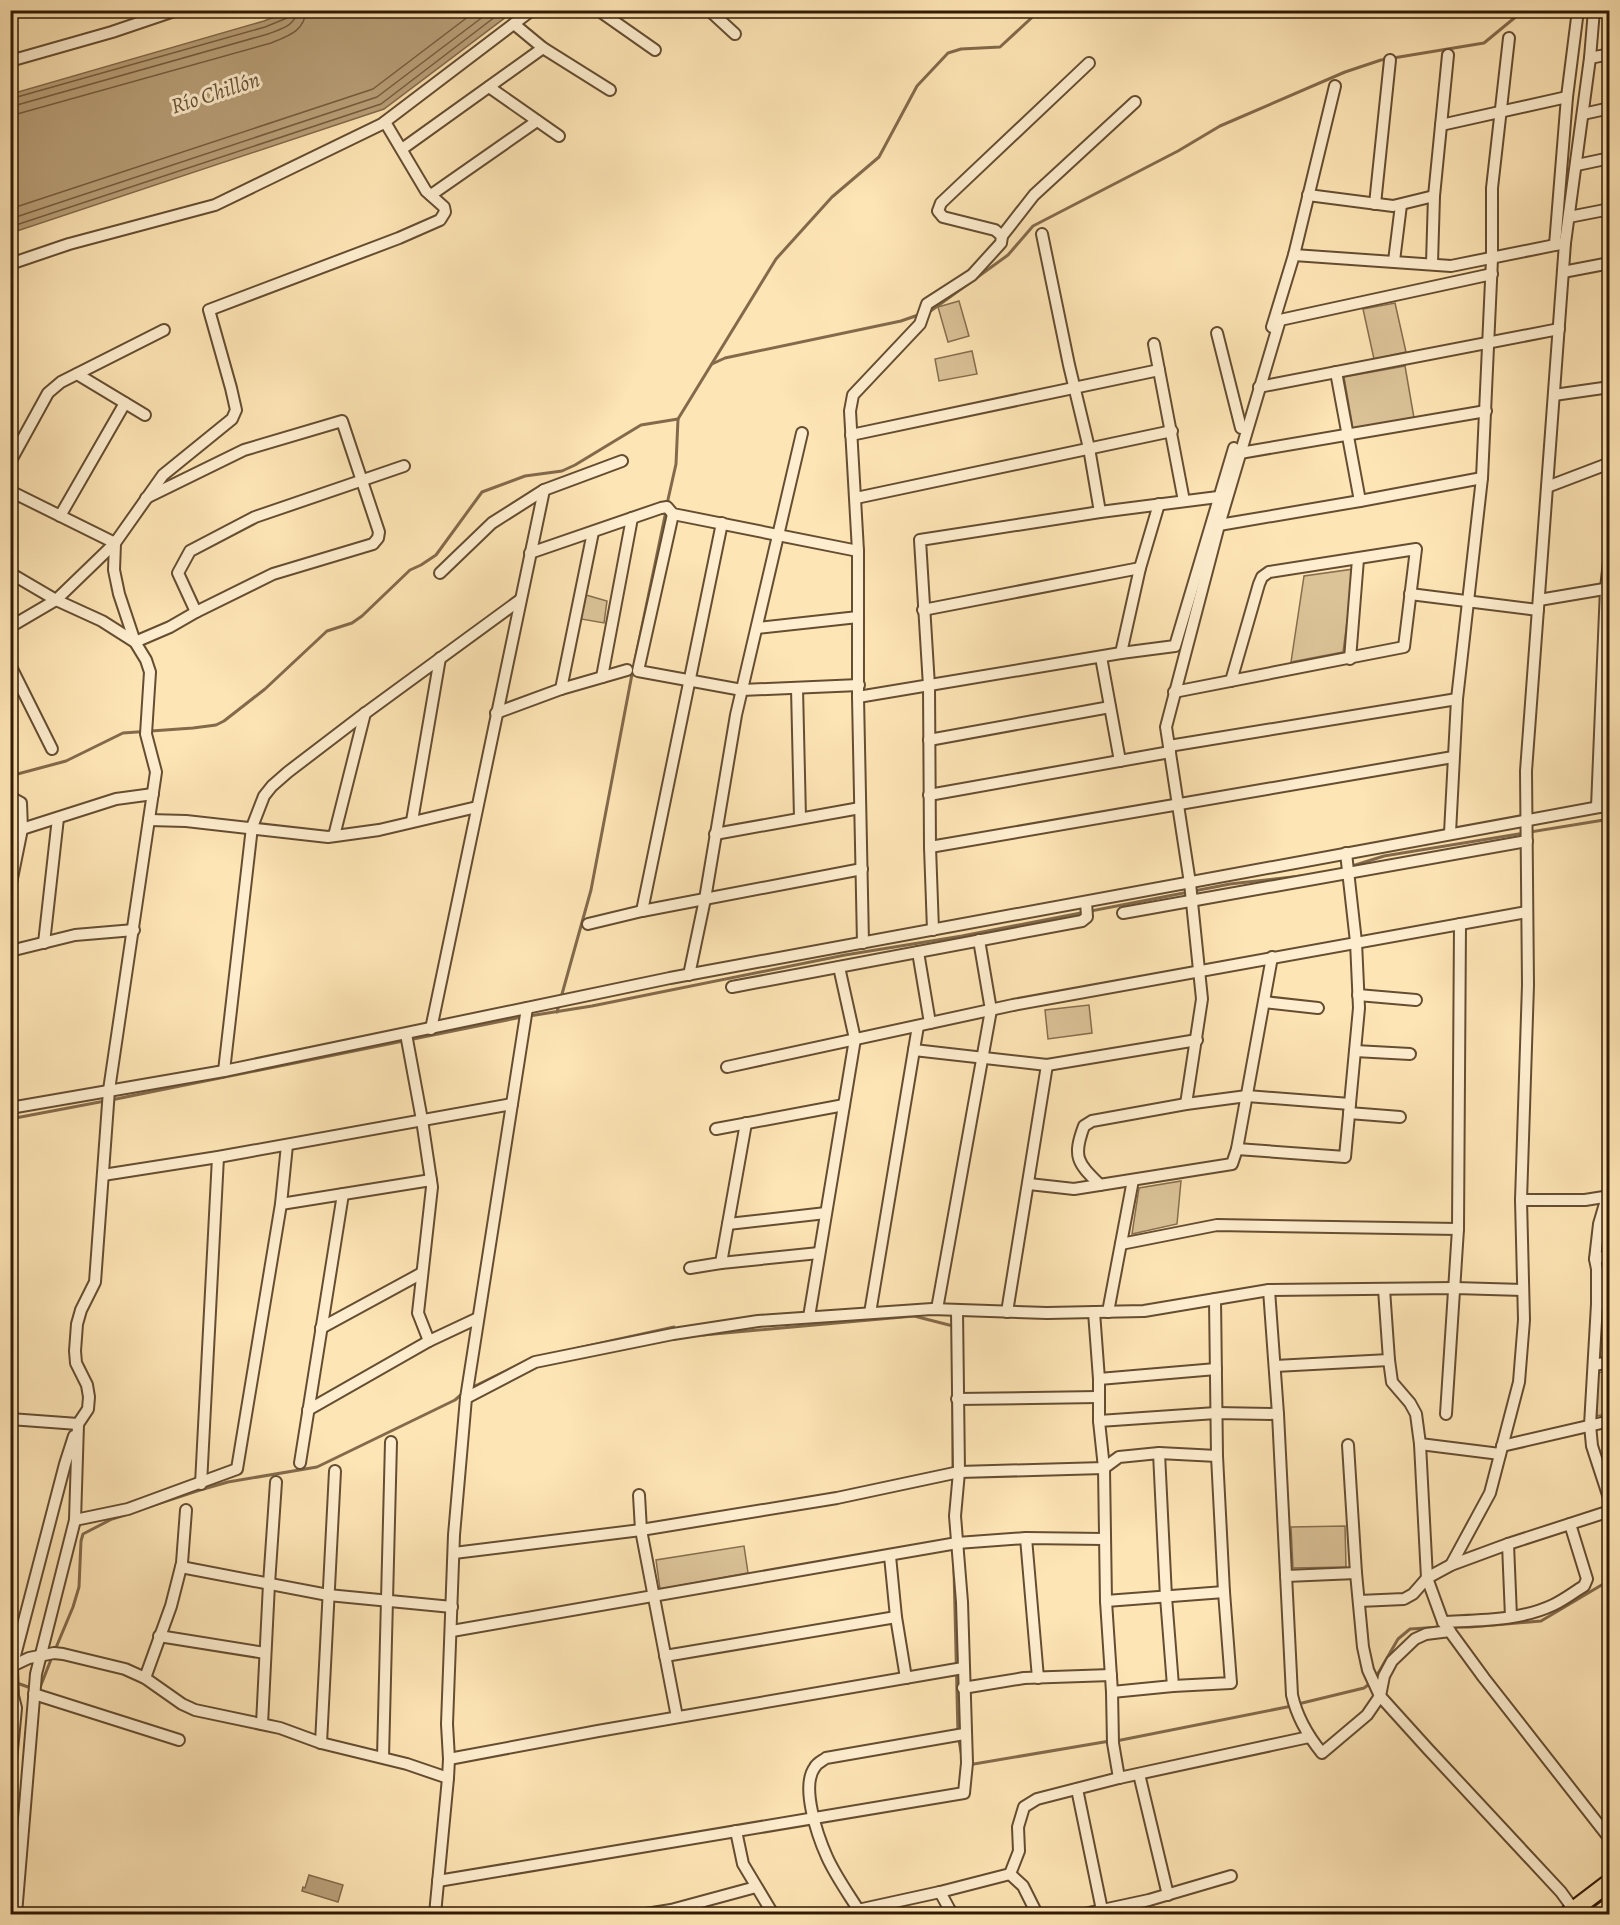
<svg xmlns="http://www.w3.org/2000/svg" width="1620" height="1925" viewBox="0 0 1620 1925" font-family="Alegreya,serif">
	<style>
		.green { fill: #dbc297; stroke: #866e4e; stroke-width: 1.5 }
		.water { fill: #b9a079; stroke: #836a4b; stroke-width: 1.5 }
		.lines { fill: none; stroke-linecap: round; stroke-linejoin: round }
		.shore { stroke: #765d3f; stroke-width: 1.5 }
		.stream { stroke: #836a4b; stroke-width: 3 }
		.minor-casing { stroke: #654d31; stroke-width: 14 }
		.highway-casing { stroke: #321a05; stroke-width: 20 }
		.minor { stroke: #feeecf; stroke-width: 10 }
		.highway { stroke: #fee5b5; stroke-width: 16 }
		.labels { text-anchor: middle; stroke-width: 6; stroke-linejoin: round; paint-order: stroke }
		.water-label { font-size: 22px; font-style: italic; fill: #685033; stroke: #feeecf }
	</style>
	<rect width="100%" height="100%" fill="#fee5b5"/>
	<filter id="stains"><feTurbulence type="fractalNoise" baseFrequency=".00333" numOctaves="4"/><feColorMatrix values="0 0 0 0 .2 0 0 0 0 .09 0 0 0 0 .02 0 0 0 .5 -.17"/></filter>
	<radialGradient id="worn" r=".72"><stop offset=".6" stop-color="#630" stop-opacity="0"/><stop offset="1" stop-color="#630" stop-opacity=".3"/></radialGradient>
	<g class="green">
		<polygon points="959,301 969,336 948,342 938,307"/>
		<polygon points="1395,303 1406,352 1374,359 1363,309"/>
		<polygon points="972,351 977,374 939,381 935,359"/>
		<polygon points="1405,366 1414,418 1353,429 1344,377"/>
		<polygon points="1354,569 1343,652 1291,662 1304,576"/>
		<polygon points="586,595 607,601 604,623 581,619"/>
		<polygon points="1089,1005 1092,1033 1048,1039 1045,1010"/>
		<polygon points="1181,1181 1177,1224 1132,1234 1139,1188"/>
		<polygon points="1609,1370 1609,1413 1597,1416 1598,1373"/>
		<polygon points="1345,1526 1346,1567 1293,1568 1291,1527"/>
		<polygon points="744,1546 748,1573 660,1589 656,1560"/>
	</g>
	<g class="water">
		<polygon points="289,11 514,11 384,109 11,233 11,94 264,21"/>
		<polygon points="309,1875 343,1885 338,1902 302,1891 303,1887 305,1888"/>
	</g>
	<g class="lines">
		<g class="shore">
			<polyline points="10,99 265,27 287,18 289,10"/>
			<path d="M10,107L268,34C281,29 296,26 297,10"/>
			<path d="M10,116L271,43C288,36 305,31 306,10"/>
			<polyline points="10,209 373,89 477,10"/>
			<polyline points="10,219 377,97 492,10"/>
			<polyline points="10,227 381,104 504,10"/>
		</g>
		<g class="stream">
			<polyline points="927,312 932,310 1008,255 1033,226 1178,151 1220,126 1345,72 1381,60 1484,43 1524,10"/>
			<polyline points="712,364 725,358 901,321 921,314"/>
			<polyline points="667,504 676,464 678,419 776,259 832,197 879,157 917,86 948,53 961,49 1000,47 1040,10"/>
			<polyline points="635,660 666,511"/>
			<polyline points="10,776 66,761 123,733 193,728 216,725 224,721 265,689 327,631 352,623 362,616 410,570 421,565 436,555 482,492 525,476 562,471 575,465 641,425 678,419"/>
			<polyline points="1349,867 1384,856 1610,819"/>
			<polyline points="557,1012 591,890 633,669"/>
			<polyline points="529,1016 592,1006 845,955 962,936 1230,884 1301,876"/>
			<polyline points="111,1100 522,1017"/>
			<polyline points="10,1119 105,1101"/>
			<polyline points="703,1335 914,1316 953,1326 953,1328"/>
			<polyline points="574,1349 674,1327 676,1332"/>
			<polyline points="953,1374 953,1487"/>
			<polyline points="471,1388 524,1362"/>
			<polyline points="145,1508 200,1490 228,1482 317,1467 455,1400 463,1393"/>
			<polyline points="954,1569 958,1735 962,1757"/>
			<polyline points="1452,1627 1470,1627 1541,1621 1610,1580"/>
			<polyline points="55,1650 73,1607 79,1587 81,1541 83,1534 112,1519 125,1515"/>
			<polyline points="1376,1677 1398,1639 1410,1629 1442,1627"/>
			<polyline points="14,1682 31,1688"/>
			<polyline points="39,1690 52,1657"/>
			<polyline points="1298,1704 1364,1688 1372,1682"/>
			<polyline points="1116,1741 1292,1706"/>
			<polyline points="968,1765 1110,1741"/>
		</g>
		<defs>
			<g id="minor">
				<polyline points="598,10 655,50"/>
				<polyline points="709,10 735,34"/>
				<polyline points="780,10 780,11"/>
				<polyline points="514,24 543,48 610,90"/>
				<polyline points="1590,58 1610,54"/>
				<polyline points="10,61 112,32 177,10"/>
				<polyline points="489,87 559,136"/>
				<polyline points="1583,114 1610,108"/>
				<polyline points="1441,125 1567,97"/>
				<polyline points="402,149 543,48"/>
				<polyline points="1577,165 1610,158"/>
				<polyline points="431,195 537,121"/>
				<polyline points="1308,195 1393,206 1434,196"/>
				<polyline points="1375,204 1390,60"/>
				<polyline points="1569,217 1610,209"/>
				<polyline points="1042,234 1069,365 1089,448 1100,512"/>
				<polyline points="1002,236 1034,195 1135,102"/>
				<polyline points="1555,245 1567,97 1578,10"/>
				<polyline points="1294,255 1451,266 1565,243"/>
				<polyline points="1394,261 1401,205"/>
				<polyline points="1432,263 1434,196 1448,55"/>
				<polyline points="10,264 69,244 215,205 382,124 532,10"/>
				<polyline points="1563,272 1610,263"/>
				<polyline points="1272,327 1294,255 1335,86"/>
				<polyline points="1217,333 1241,428"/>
				<polyline points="1154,344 1184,501"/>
				<polyline points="1336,372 1360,501"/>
				<polyline points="77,374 145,415"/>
				<polyline points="1259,387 1559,329"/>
				<polyline points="1554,395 1610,387"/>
				<polyline points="851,435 1159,370"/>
				<polyline points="1240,453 1486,411"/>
				<polyline points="10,462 48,393 61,382 164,330"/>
				<polyline points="1547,487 1610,463"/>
				<polyline points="10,491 115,543 114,570 119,594 135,642 170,627 196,612 273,574 373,544 378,538 379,532 342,421 244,450 146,498"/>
				<polyline points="856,498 1172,431"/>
				<polyline points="673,514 638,671 742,690 859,685"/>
				<polyline points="60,516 125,403"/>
				<polyline points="1219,525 1360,501 1482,478"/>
				<polyline points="530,553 661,508 667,507 673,514 858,551"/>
				<polyline points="10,573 56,600 102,621 135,642 146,660 150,672 146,734 156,772 109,1090 95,1282 81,1310 77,1324 75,1351 76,1363 87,1385 89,1397 88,1409 78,1424 75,1520 36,1674 16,1914"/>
				<polyline points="440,573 492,523 544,490 622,461"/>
				<polyline points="1410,594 1538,610"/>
				<polyline points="1539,600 1610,588"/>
				<polyline points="923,610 1140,568"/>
				<polyline points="196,612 178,573 190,551 255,517 404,466"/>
				<polyline points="10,627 56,600 115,543 163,475 232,419 236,410 231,388 209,310 399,238 440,220 445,212 444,207 426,191 385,122"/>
				<polyline points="757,628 858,617"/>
				<polyline points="1121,653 1140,568 1159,504"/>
				<polyline points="1101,657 1120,761"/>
				<polyline points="1350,659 1358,559"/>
				<polyline points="10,665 52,749"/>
				<polyline points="602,677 632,518"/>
				<polyline points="797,688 800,818"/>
				<polyline points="561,689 593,532"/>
				<polyline points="1174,692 1404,647 1416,549 1269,572 1262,577 1259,584 1231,681"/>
				<polyline points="858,697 1121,653 1175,646 1234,448"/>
				<polyline points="496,713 561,689 627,670"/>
				<polyline points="929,740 1110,707"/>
				<polyline points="1169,746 1457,699"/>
				<polyline points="929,795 1170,752"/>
				<polyline points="10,797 21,803 22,829 10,888"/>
				<polyline points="1597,807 1606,588 1610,553"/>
				<polyline points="149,820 186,821 328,837 379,830 477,807"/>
				<polyline points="412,821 440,658"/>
				<polyline points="22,829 116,799 153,794"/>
				<polyline points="1450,833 1457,699 1482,478 1492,259 1492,188 1509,38"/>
				<polyline points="715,834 860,808"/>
				<polyline points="334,836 365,713"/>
				<polyline points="930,847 1453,757"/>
				<polyline points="642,911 722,523"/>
				<polyline points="1123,913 1527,841"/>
				<polyline points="588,924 642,911 862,869"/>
				<polyline points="933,930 930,847 929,686 920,540 1100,512 1218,497"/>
				<polyline points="44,943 58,818"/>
				<polyline points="863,943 858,697 858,551 850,411 853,395 920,324 927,304 972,275 1001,243 1002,236 995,230 943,217 938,211 941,203 1089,63"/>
				<polyline points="10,951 75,935 134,930"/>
				<polyline points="918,952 930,1023"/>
				<polyline points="689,975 705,899 736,715 802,433"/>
				<polyline points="732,987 1082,921 1087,917 1086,902"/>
				<polyline points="1358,995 1416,1000"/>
				<polyline points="1264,1002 1318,1008"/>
				<polyline points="431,1029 544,490"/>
				<polyline points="406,1034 422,1120 432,1187 418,1313 429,1341"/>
				<polyline points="914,1050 1047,1065 1197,1040"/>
				<polyline points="1355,1051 1410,1054"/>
				<polyline points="727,1067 1013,1005 1527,912"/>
				<polyline points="224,1071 252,827 264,796 272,786 288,772 360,717 520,600"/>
				<polyline points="1186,1104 1202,999 1190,883 1166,727 1219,525 1280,320 1492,274"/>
				<polyline points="10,1108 224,1071 670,978 1610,805"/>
				<polyline points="1349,1113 1400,1117"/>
				<polyline points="716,1129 844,1105"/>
				<polyline points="1237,1149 1345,1157 1359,1008 1356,942 1346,853"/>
				<polyline points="103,1175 218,1157 512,1104"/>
				<polyline points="1029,1184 1074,1189 1232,1164 1237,1149 1272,957"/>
				<path d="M1100,1185C1078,1163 1072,1158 1084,1126L1092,1121L1186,1104L1247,1096L1350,1104"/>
				<polyline points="1610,1193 1607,1197 1599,1224 1595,1259 1597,1269 1597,1304 1590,1425 1592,1446 1610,1501"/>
				<polyline points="1521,1200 1585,1200 1610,1196"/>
				<polyline points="281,1204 431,1180"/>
				<polyline points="728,1224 826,1213"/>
				<polyline points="1121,1244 1217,1225 1458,1229"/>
				<polyline points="1595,1259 1610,1255"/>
				<polyline points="721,1263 746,1123"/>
				<polyline points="690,1268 721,1263 819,1253"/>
				<polyline points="1384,1289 1389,1360 1392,1382 1410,1403 1416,1414 1420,1444 1427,1578 1443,1622 1484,1678 1610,1839"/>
				<path d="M1269,1290L1278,1414L1292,1695C1297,1717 1308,1736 1322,1753L1367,1715L1380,1696L1384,1676L1392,1661L1415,1639L1426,1634L1450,1631"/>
				<polyline points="1597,1304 1610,1302"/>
				<polyline points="937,1309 991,1010 979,940"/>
				<polyline points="1007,1312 1047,1065"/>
				<polyline points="1094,1312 1099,1379 1099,1421 1104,1468 1106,1601 1112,1692 1113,1743 1119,1778"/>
				<polyline points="1108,1312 1133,1180"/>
				<polyline points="870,1313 918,1026"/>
				<polyline points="809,1317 855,1039 839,967"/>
				<polyline points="321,1328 422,1273"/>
				<polyline points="1594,1365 1610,1362"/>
				<polyline points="1275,1366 1389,1360"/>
				<polyline points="1099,1379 1216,1369"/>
				<polyline points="466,1398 535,1362 673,1334 758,1321 932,1309 1047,1313 1144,1311 1269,1290 1455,1288 1523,1290"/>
				<polyline points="957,1399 1098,1397"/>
				<polyline points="308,1410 429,1341 478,1318"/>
				<polyline points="1446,1414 1458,1229 1460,924"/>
				<polyline points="10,1419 78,1424"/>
				<polyline points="1099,1421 1216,1413 1278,1414"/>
				<polyline points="1420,1444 1500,1454"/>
				<polyline points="1348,1445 1356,1573 1363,1647 1368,1670 1380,1696 1427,1748 1561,1892 1574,1910"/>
				<polyline points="1502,1446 1610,1421"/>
				<polyline points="1159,1453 1166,1597 1173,1686"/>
				<polyline points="300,1463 343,1194"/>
				<polyline points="201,1484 218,1157"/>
				<polyline points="639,1495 641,1530 677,1717"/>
				<polyline points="75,1520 128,1509 237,1469 281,1204 287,1145"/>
				<polyline points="1026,1538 1038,1678"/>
				<polyline points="1508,1544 1511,1617"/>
				<polyline points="454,1553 641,1530 837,1498 959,1472 1104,1468 1119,1457 1159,1453 1217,1456"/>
				<polyline points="890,1556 896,1617 906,1678"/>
				<polyline points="1451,1565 1490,1493 1519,1382 1524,1320 1521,1200 1528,985 1526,771 1565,243 1590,58 1594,10"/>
				<polyline points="181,1567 328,1595 452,1607"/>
				<polyline points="1286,1576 1356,1573"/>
				<polyline points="1106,1601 1224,1592"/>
				<polyline points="1359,1601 1404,1599 1413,1594 1427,1578 1451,1565 1508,1544 1610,1511"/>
				<path d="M1443,1622C1480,1620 1519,1621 1553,1605C1564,1600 1574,1592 1584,1586L1587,1579L1570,1524"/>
				<polyline points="452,1631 957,1543 1026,1538 1104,1539"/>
				<polyline points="159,1636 265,1653"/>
				<polyline points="665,1656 896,1617"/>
				<polyline points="10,1667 29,1658 54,1653 63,1654 125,1669 145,1678 182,1704 195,1710 280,1728 321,1743 407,1764 448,1778"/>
				<polyline points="145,1678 171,1606 182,1563 186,1510"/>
				<polyline points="963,1688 1024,1678 1111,1675"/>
				<polyline points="1112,1692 1173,1686 1231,1683 1224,1592 1217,1456 1215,1299"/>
				<polyline points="34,1694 179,1740"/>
				<polyline points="262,1724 269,1584 276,1482"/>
				<polyline points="321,1743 335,1471"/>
				<polyline points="383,1757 391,1442"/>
				<polyline points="449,1759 598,1731 963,1668"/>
				<polyline points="10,1771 16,1708 13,1696 12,1667 65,1464 74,1436"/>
				<polyline points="1139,1774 1168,1895"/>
				<polyline points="1077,1789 1102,1910"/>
				<polyline points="736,1831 743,1864 773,1914"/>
				<polyline points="1010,1874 1023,1886 1037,1914"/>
				<polyline points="438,1881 964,1793 967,1763 962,1602 955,1516 959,1472 957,1310"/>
				<polyline points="940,1892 952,1914"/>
				<polyline points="858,1910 940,1892 1010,1874 1019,1851 1018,1827 1024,1807 1037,1799 1119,1778 1309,1737"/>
				<polyline points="435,1914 448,1778 449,1759 447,1724 454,1535 466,1398 527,1008"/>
				<polyline points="646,1914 671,1910 756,1887"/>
				<path d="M861,1914C850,1896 836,1877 827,1857C818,1837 800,1786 815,1767C817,1763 822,1761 826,1758L964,1734"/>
				<polyline points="1084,1914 1149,1900 1231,1876"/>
			</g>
			<g id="highway">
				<polyline points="1568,1914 1610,1882"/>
				<polyline points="1599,1914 1610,1906"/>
			</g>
		</defs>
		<use href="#minor" class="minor-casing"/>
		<use href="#highway" class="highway-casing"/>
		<use href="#minor" class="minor"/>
		<use href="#highway" class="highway"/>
	</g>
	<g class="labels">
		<g class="water-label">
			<text transform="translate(215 92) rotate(-18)" y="8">Río Chillón</text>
		</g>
	</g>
	<rect width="1620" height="1925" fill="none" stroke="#fee5b5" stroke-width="36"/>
	<rect x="12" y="12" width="1596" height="1901" fill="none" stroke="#321a05" stroke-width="3"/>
	<rect x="18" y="18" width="1584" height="1889" fill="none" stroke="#321a05" stroke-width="1.5"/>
	<rect width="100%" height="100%" filter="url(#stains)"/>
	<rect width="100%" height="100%" fill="url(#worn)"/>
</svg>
